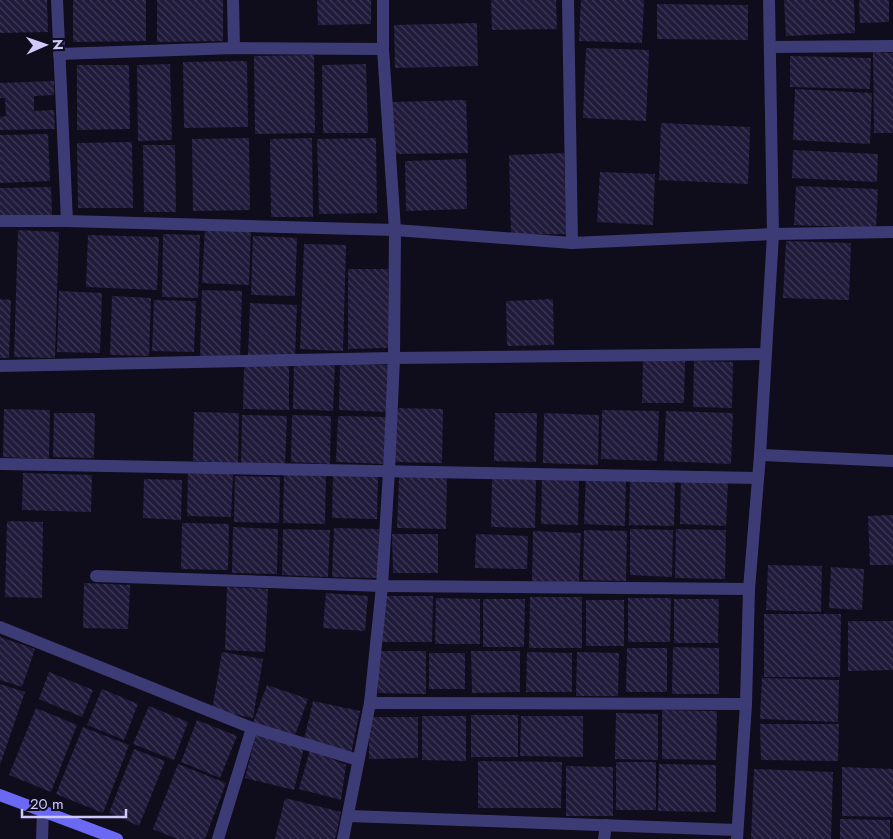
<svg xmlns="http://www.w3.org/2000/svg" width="893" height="839" viewBox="0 0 893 839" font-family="Jost,sans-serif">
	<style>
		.building { fill: url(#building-back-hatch) }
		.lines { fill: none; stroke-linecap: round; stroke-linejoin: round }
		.street { stroke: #3d3b76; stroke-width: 12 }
		.secondary { stroke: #6b68f4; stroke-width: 12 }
	</style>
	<defs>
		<pattern id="building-back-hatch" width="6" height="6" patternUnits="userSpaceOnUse" patternTransform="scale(1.25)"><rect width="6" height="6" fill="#201a3a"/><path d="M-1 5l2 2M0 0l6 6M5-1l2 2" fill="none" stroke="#3f3a57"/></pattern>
	</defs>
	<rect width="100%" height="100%" fill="#0f0c1b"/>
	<g class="building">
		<polygon points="0,0 47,0 48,32 0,33"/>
		<polygon points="73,0 146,0 146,41 73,42"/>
		<polygon points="157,0 223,0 223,41 157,42"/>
		<polygon points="317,0 371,0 371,24 318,25"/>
		<polygon points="491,0 556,0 557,29 492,30"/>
		<polygon points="581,0 644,0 642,43 579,41"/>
		<polygon points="784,0 854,0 855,33 786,36"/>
		<polygon points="859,0 889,0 889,22 860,23"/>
		<polygon points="657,4 748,5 748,40 657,39"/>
		<polygon points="477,23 478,66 395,68 394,25"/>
		<polygon points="586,48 649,50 646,121 583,118"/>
		<polygon points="873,52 893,53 893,133 874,133"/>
		<polygon points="314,55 315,133 255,134 254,56"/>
		<polygon points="790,56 871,58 870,89 790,87"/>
		<polygon points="247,61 248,127 184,128 183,62"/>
		<polygon points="170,64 172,140 138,141 137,65"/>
		<polygon points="366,64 368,133 323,133 322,65"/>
		<polygon points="77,65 129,65 130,129 77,130"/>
		<polygon points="54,81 54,95 34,96 34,111 54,110 55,129 0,130 0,117 6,116 5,98 0,98 0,83"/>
		<polygon points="795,89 872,93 870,144 793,140"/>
		<polygon points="466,100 468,153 394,154 392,102"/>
		<polygon points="661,123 750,127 748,184 659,180"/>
		<polygon points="48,134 50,181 0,183 0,135"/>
		<polygon points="249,138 250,210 193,211 192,139"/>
		<polygon points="312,138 313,217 271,217 270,139"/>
		<polygon points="376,138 377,213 319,214 317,139"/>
		<polygon points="132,142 133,208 78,208 77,143"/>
		<polygon points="143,145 175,145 176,212 144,212"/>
		<polygon points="793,150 878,154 877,182 792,178"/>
		<polygon points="564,153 566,234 511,235 509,155"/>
		<polygon points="466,159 467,209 406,211 405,161"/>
		<polygon points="600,172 655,174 653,225 597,222"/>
		<polygon points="796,186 878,189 876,228 794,225"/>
		<polygon points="51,187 52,215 0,216 0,188"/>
		<polygon points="205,227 251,228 249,285 202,283"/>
		<polygon points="18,230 59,232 55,358 14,357"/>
		<polygon points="163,234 200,235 198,298 162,297"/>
		<polygon points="88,235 159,237 157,290 86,287"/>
		<polygon points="253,236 297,238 295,296 251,295"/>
		<polygon points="786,241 851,243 849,300 783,298"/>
		<polygon points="304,244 346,245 343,351 300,349"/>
		<polygon points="348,269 388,269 389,348 348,349"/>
		<polygon points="202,290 242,291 240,360 200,358"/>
		<polygon points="59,291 102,293 100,353 57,352"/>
		<polygon points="112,296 151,298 149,356 110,355"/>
		<polygon points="0,299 11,300 9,358 0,358"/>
		<polygon points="553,299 554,345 507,346 506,301"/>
		<polygon points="154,300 196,301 194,352 152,351"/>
		<polygon points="250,303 297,305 295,357 248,355"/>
		<polygon points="643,359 685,361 684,403 642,403"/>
		<polygon points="694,361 733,362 732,408 693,407"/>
		<polygon points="294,362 335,363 333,411 293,409"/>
		<polygon points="340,363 389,365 388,412 339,410"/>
		<polygon points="244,365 289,366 289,410 243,409"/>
		<polygon points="394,408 443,409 442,463 393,462"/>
		<polygon points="4,409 50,410 49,459 3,457"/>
		<polygon points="602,410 659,411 657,461 601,459"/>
		<polygon points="666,411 733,413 731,464 664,461"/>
		<polygon points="194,412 239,413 238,463 193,461"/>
		<polygon points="54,413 95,413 94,458 53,457"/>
		<polygon points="495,413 537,413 536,462 494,461"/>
		<polygon points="544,413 599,415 598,465 543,463"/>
		<polygon points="242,415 287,416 285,466 241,465"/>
		<polygon points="292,415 331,416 330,464 291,462"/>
		<polygon points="338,416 387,417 385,464 336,462"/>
		<polygon points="284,471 326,473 325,524 283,523"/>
		<polygon points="23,473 92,475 91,512 22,510"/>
		<polygon points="188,473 233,474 231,517 187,516"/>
		<polygon points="333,475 378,476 377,519 332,518"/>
		<polygon points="586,475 626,477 625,526 584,524"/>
		<polygon points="235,476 280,477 279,523 234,522"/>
		<polygon points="399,477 447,478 446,529 397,528"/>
		<polygon points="542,478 579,479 578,525 541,524"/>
		<polygon points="144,479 182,480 181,520 143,518"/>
		<polygon points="492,479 536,480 535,528 491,527"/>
		<polygon points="630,479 675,480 674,526 629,525"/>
		<polygon points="681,480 728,481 726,526 680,524"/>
		<polygon points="893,515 893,565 870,565 868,516"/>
		<polygon points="7,521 43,522 42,598 5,597"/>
		<polygon points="182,523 229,524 228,570 181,569"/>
		<polygon points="233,527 278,529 277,574 232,573"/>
		<polygon points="334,528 379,529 378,578 332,577"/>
		<polygon points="283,529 330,530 328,577 282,575"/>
		<polygon points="630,529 673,530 672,577 630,575"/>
		<polygon points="676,529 726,530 725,579 675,578"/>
		<polygon points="584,530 627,531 626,581 583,580"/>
		<polygon points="533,531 581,533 579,582 532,581"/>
		<polygon points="392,534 438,534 438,573 393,573"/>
		<polygon points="476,534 528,536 527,569 475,568"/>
		<polygon points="768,565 822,566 821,612 766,610"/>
		<polygon points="831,567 864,569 862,610 829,608"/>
		<polygon points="84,583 130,585 128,629 83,628"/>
		<polygon points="227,587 268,589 265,652 225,650"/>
		<polygon points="326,593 368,596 365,631 323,628"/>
		<polygon points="383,596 433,596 432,642 382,642"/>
		<polygon points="530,597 582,597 582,648 529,648"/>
		<polygon points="436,598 480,599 480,644 435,644"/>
		<polygon points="628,598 671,598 670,642 628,642"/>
		<polygon points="483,599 525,599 524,647 483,647"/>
		<polygon points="674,599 719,599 718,643 674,643"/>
		<rect x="586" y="600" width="38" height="46"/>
		<polygon points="764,614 841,614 840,677 764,677"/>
		<polygon points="848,621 893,621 893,670 848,671"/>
		<polygon points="0,637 35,649 22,687 0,680"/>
		<polygon points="673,647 719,648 719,694 672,694"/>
		<polygon points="627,648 667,648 667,692 626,692"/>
		<polygon points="378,651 426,651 426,694 378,693"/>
		<polygon points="471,651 520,651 520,692 472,693"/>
		<polygon points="222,652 263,659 253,718 212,710"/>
		<polygon points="527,652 572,653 572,692 526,692"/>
		<polygon points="577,652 619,653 618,696 576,696"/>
		<rect x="429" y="653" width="36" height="36"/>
		<polygon points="49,672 93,690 82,717 39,699"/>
		<polygon points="762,678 839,680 838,722 760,719"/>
		<polygon points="0,684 25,692 0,765"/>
		<polygon points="267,685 308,699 294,738 253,723"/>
		<polygon points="102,689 138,704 124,740 87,725"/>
		<polygon points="313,701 360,711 351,754 304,740"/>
		<polygon points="149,706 188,722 174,760 133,744"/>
		<polygon points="36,708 77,725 51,792 9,775"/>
		<polygon points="662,710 717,711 716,760 662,759"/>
		<polygon points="616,713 658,714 658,760 615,759"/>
		<rect x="471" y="715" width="47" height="42"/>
		<polygon points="422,716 466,716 466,761 422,760"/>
		<polygon points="521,716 583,716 583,757 520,756"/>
		<polygon points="369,717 418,717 418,758 369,759"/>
		<polygon points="197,720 237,736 220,778 181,762"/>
		<polygon points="760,724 839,724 838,761 761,760"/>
		<polygon points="83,727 129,745 103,813 56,794"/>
		<polygon points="256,735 304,747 294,790 245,778"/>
		<polygon points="134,749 165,761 139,826 109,813"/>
		<polygon points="310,750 346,765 341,800 299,789"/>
		<polygon points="478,761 562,762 561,808 478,808"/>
		<rect x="616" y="762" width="40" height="48"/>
		<polygon points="178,764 226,783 205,839 177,839 153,829"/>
		<polygon points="659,764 716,765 716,812 658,811"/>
		<polygon points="566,766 613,767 613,816 566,816"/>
		<polygon points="842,767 893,769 893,817 842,816"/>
		<polygon points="754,769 833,772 831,839 751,839"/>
		<polygon points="285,798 341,812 335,839 275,839"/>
		<polygon points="840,819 890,820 890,839 840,839"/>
	</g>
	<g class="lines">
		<g class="street">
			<polyline points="233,0 234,48"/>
			<polyline points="568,0 572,243"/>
			<polyline points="770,47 893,46"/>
			<polyline points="59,54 234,48 383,49"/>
			<polyline points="0,221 67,221 57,0"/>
			<polyline points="67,221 395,230 572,243 773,234 893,232"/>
			<polyline points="0,366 394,358 765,354"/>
			<polyline points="760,455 893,461"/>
			<polyline points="0,464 758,478"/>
			<polyline points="96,576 382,586 749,589"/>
			<polyline points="0,627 252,728 358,760"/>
			<polyline points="370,703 746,704"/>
			<polyline points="349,816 737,830"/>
			<polyline points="42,839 43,810"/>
			<polyline points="218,839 252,728"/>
			<polyline points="343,839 370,703 382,586 389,471 394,358 395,230 383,49 383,0"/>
			<polyline points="604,839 606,825"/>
			<polyline points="737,839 746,704 749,589 760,455 773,234 769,0"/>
		</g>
		<polyline class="secondary" points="0,795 117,839"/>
	</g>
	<g transform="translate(45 45) rotate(88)" stroke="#0f0c1b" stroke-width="4" paint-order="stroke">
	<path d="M0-4L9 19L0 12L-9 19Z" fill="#cfcafb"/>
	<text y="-8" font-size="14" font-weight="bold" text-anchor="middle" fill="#cfcafb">N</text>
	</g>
	<path d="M22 809v8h104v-8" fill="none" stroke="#cfcafb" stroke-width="2.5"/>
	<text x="30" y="809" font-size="15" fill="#cfcafb" stroke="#0f0c1b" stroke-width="4" paint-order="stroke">20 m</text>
</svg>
